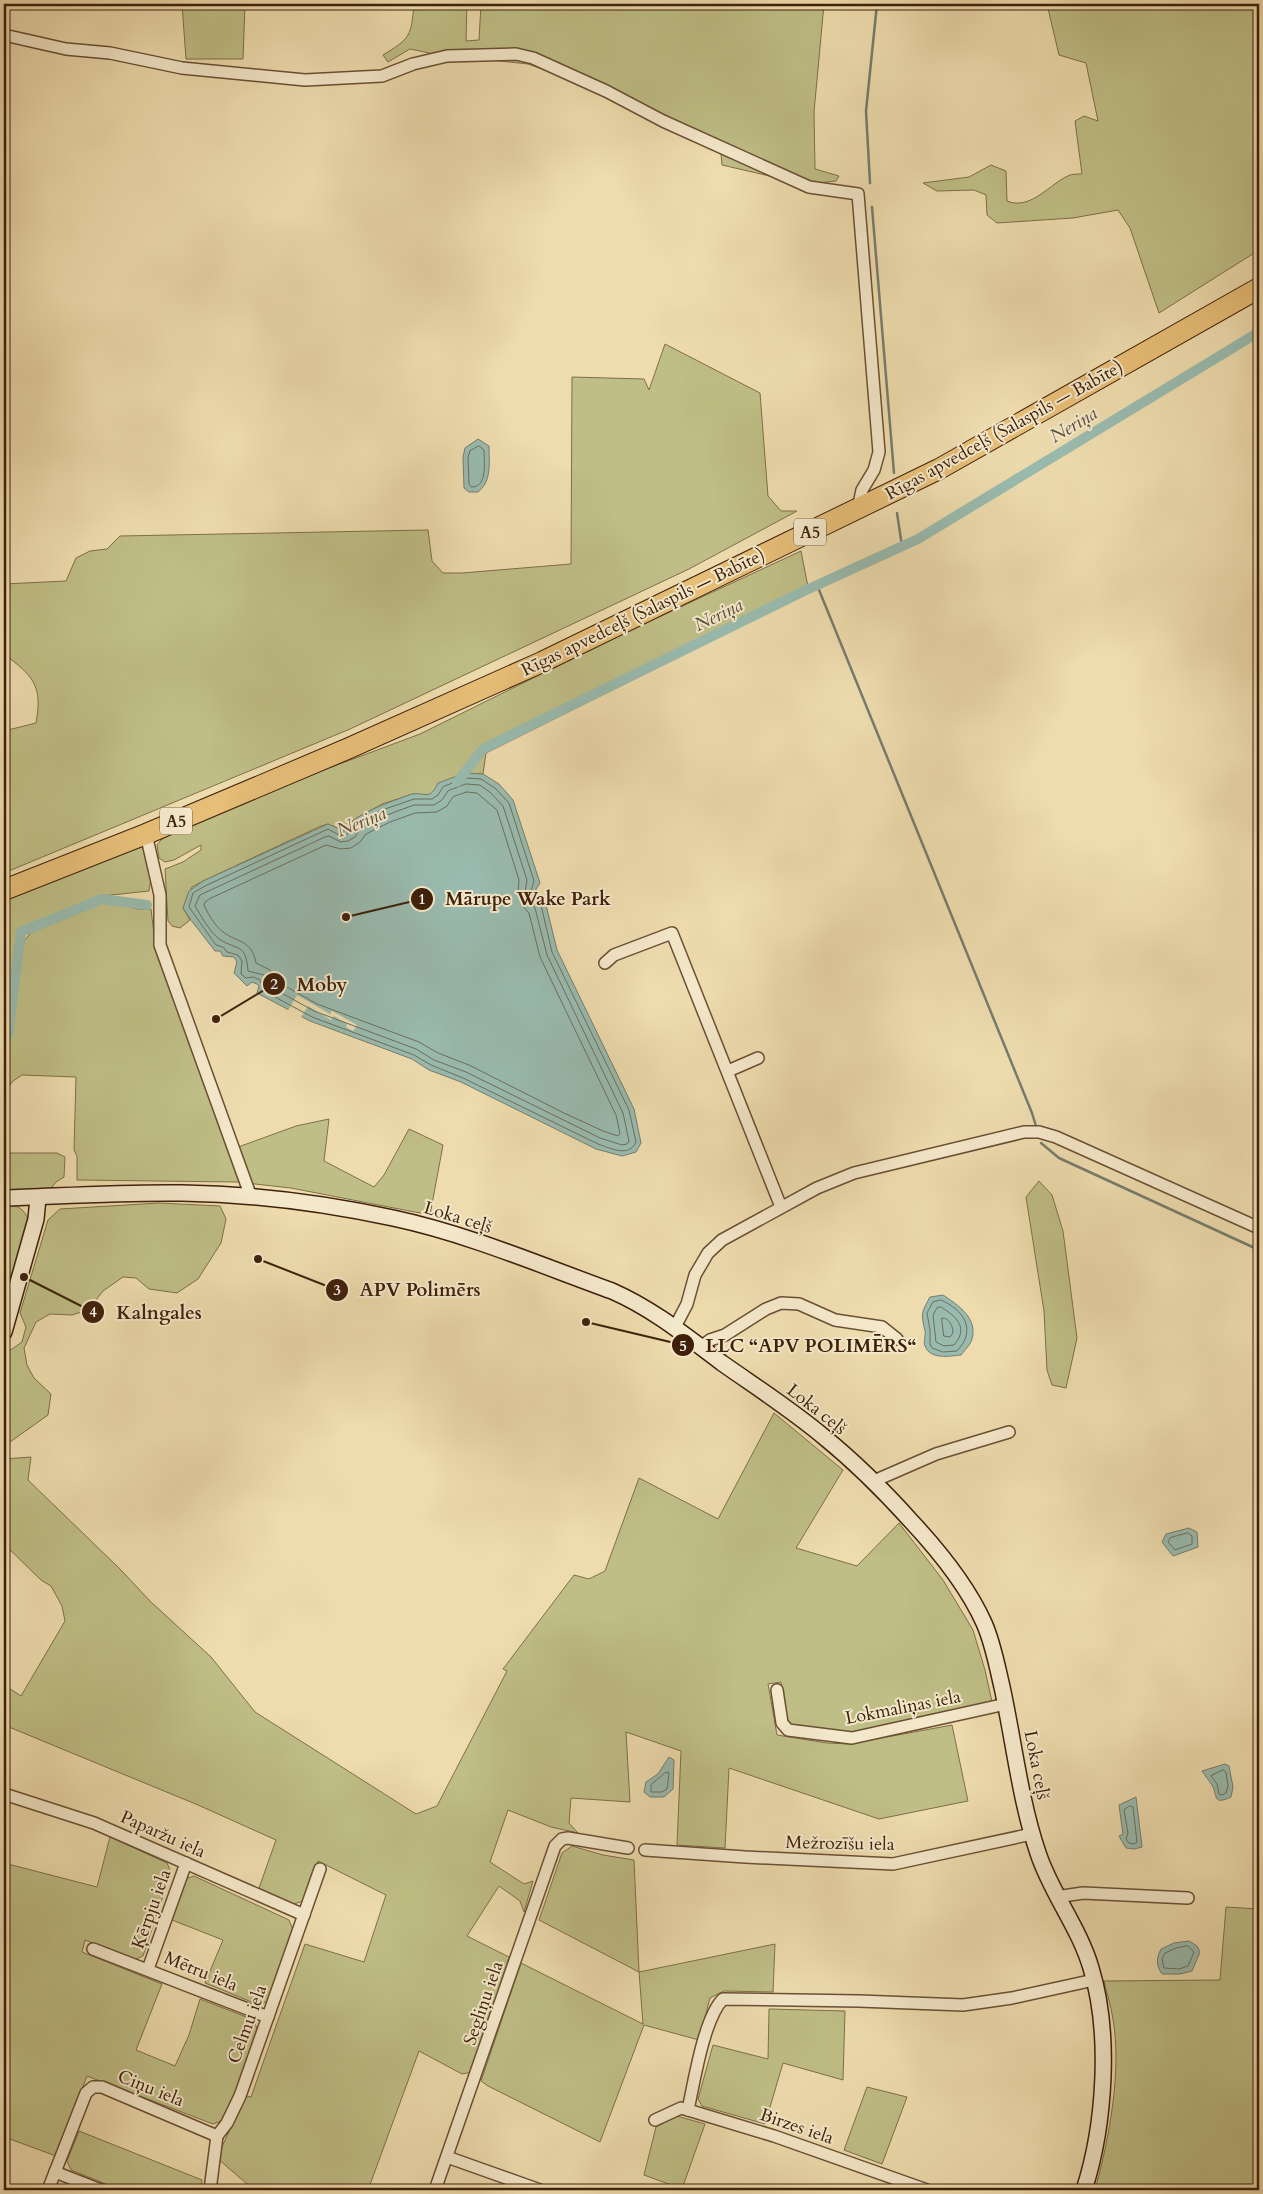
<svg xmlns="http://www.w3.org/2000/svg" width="1263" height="2194" viewBox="0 0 1263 2194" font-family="Cardo,serif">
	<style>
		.green { fill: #bfbe86; stroke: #7e6f48 }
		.water { fill: #99bbaf; stroke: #757d6d }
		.pier { fill: #eedcae }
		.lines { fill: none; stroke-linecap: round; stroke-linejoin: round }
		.shore { stroke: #6c6e5c; stroke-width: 1 }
		.stream { stroke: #757d6d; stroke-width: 2.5 }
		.canal { stroke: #99bbaf; stroke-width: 10 }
		.street-casing { stroke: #6a4f33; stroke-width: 14 }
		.secondary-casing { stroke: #3e200a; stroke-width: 18 }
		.highway-casing { stroke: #3e200a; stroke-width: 22 }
		.street { stroke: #f4e8ca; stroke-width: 11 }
		.secondary { stroke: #f4e8ca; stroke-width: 15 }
		.highway { stroke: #e7be77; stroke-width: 20 }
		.labels { text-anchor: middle; stroke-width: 4; stroke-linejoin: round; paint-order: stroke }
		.shield { fill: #f4e8ca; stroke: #755c44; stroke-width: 1 }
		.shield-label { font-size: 16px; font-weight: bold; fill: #3e200a }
		.street-label { font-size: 18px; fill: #3e200a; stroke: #f4e8ca }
		.water-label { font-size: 19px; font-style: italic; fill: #594e3c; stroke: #f4e8ca }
		.leader { fill: none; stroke: #3e200a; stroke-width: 2 }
		.callout-dot { fill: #3e200a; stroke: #f4e8ca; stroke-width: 2 }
		.mark-label { font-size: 15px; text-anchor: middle; font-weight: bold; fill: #fff }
		.callout-label { font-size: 19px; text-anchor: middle; font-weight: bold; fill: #3e200a; stroke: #f4e8ca; stroke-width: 4; stroke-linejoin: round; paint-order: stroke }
	</style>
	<rect width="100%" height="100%" fill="#eedcae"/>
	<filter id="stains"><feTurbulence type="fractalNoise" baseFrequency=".004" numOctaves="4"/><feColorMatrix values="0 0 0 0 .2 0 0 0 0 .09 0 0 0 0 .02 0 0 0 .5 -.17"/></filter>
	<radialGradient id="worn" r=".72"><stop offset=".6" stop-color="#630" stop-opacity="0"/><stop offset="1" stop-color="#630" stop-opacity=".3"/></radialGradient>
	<g class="green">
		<polygon points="182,4 245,4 243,59 186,59"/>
		<path d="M414,4H467L466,41L479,40L481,4H824L814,112L815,169L839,176L836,181L817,183L813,186L722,165L721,154L701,139L581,83L528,64L434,54L410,49L388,62L383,55C411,38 411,36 414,4Z"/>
		<path d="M1047,4H1259V250L1159,313L1130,228L1118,210L1073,218L997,223L987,215L986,195L974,190L937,191L923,183L969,177L991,165L1006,171L1007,201C1031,211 1050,183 1070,175C1074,174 1078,174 1082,174L1075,121L1084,116L1098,121L1086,63L1059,55Z"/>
		<path d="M665,344L760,393L768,496L781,511H797L689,569L350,729L4,873V731L36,723C43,685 33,676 4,654V584L66,581L76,558L90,551L107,549L120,536L428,530L432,561L443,573H462L571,564L572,377L644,379L649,390Z"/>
		<path d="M801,551L809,592L486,753L483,774C447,772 456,780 430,795L413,794L382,804L352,821L344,831L328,824L321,826L203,881L192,887L183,908L190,920L180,928L172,926L168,921L165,869L183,862L201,850V845L174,860L165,862L159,858L157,845L161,840L175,830L305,777L420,734L618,636Z"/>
		<polygon points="143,844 151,877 149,891 102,896 20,930 7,1025 4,1032 4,897"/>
		<polygon points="105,900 138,909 151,909 155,943 230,1150 296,1126 329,1119 324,1161 374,1187 384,1175 409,1129 443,1145 430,1215 291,1188 237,1182 77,1180 77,1156 74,1150 76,1077 22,1075 13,1081 4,1093 4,1036 10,1033 24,941 33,930"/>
		<polygon points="4,1153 57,1153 65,1157 64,1177 56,1182 49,1191 4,1192"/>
		<polygon points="1039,1181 1052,1195 1063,1231 1077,1338 1066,1388 1052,1385 1047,1370 1044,1311 1026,1197"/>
		<polygon points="159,1203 220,1206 226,1219 221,1243 198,1279 177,1293 149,1289 136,1278 123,1277 103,1291 88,1310 72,1315 50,1314 36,1322 24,1348 27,1365 34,1378 51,1394 48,1415 10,1442 4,1435 4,1374 9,1351 22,1342 26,1327 20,1313 48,1220 60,1209"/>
		<path d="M4,1204C17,1204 25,1209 29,1222L4,1315Z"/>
		<polygon points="774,1413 843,1470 796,1548 857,1566 899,1523 943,1580 973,1630 985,1670 992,1702 848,1733 793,1726 786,1718 781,1682 768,1684 777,1735 827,1743 849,1744 952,1725 968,1801 879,1819 729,1768 725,1848 677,1845 681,1751 626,1732 630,1802 571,1798 569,1823 578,1833 551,1827 508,1810 490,1862 524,1884 533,1881 524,1912 520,1901 499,1886 467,1936 509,1957 472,2072 462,2074 419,2051 368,2190 254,2190 217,2158 245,2096 251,2097 305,1944 364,1962 386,1895 318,1861 303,1901 294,1904 259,1888 276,1840 198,1805 4,1725 4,1685 21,1696 65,1621 62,1606 51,1586 41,1580 4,1544 4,1459 31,1457 28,1480 120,1569 151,1602 211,1657 255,1712 416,1814 437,1806 507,1671 503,1669 574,1575 589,1579 605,1571 639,1478 718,1519"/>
		<polygon points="110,1837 167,1863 171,1872 143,1956 134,1960 85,1940 82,1952 162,1984 136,2050 175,2066 189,2035 200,1999 254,2020 257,2029 235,2092 221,2121 213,2124 87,2076 56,2156 7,2138 4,2145 4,1863 97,1887"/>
		<polygon points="572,1846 603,1855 634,1860 639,1972 775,1944 773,1992 724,1991 710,1998 699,2040 644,2025 600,2142 488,2086 481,2081 521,1963 643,2024 639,1972 539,1920 562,1853"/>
		<polygon points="194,1876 289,1920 293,1930 268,2001 259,2005 205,1983 223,1940 172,1920 185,1879"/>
		<path d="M1226,1907L1259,1909V2190H1095C1109,2139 1122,2072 1113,2019C1111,2006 1107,1994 1104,1981L1220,1980Z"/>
		<polygon points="769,2009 845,2011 843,2080 783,2063 765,2124 702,2106 698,2099 713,2045 768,2059"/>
		<polygon points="867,2087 907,2097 882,2164 844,2150"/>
		<polygon points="677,2116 705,2124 682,2189 644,2175 656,2127"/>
		<polygon points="79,2131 202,2180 201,2190 121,2190 71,2170 67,2161"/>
	</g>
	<g class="water">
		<path d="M478,439L489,446C489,463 492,481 478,492H469L464,488L463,457L465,448Z"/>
		<path d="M465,773L483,774L499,784L513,800L540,883L536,889L538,896L545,901L557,950L634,1109L641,1143L636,1152L622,1156L596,1149L461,1082L429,1070L412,1059L310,1021L257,993L259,986L257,984L252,982L247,986L234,973L237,962L234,957L223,956L220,951H215L191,920L183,908L189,891L203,881L328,824L344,831C349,828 350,822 355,819C372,808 390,802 409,795C424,790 429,803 438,783Z"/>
		<path d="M943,1295C958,1305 978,1318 972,1339C971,1344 964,1351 961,1355C950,1356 930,1360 925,1346C923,1342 926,1335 925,1331C921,1314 921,1313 930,1297Z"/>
		<polygon points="1189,1528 1197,1532 1198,1547 1173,1556 1162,1542 1166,1534"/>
		<polygon points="669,1757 674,1760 673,1789 664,1797 650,1797 644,1792 646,1782 658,1774"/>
		<path d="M1225,1764L1229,1766L1233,1787L1231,1797C1212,1806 1218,1795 1212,1785C1209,1780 1205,1776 1202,1771Z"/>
		<polygon points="1136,1797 1142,1847 1134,1849 1126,1848 1119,1836 1123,1834 1119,1805"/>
		<path d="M1189,1941L1197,1946L1200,1952L1192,1971L1180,1974H1162C1156,1965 1156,1959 1161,1949L1174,1943Z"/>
	</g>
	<polygon class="pier" points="297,995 330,1014 332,1011 357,1025 353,1031 346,1027 347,1024 334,1016 331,1020 308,1006 300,1019 287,1012"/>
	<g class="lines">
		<g class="shore">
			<path d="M479,446L484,450C484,461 488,488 471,487L469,484L468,457L470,451Z"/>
			<path d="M465,778L481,779L495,788L509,803L534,881L531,891L534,899L541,905L552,952L629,1110L636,1142C629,1158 610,1148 598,1144L463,1078L431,1065L414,1055L312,1017L264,991L260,980L253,977L246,978L241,974L242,961L238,955L227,952L223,947L216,945L189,907L193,893L205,886L328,829L339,835H346L356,825L385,809L414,799H432L438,795L443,787Z"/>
			<path d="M466,784L480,785L491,793L503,806L527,880L525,892L528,901L535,908L547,955L623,1113L629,1141L627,1144L622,1145L600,1138L466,1072L434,1060L416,1049L314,1011L271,987L264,975L248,971C246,943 238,951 219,939C210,932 201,916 195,906L200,895L325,837L329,836L341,842L348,841L355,837L360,829L387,815L414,805H434L442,800L448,791Z"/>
			<path d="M467,792L477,793L497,810L519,880L518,894L522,905L529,913L540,957L616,1115L620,1133L618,1136L603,1131L566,1114L469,1065L438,1053L419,1042L317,1004L278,982L270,970L256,963C252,940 238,943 223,932C215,926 208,914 204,905L205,902L211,898L326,845L341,849L351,848L360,842L366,834L390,822L415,813L437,812L447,806L453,797Z"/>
			<path d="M941,1300C964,1310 977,1330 957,1351L943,1352L932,1348L930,1344V1330L927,1313L933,1302Z"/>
			<path d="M941,1307C957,1317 969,1328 954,1345L944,1346L936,1342L933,1315L937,1308Z"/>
			<path d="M942,1318C950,1318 953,1327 953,1333L950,1337L944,1336Z"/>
			<polygon points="1188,1533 1192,1536 1192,1544 1175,1550 1168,1542 1170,1538"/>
			<polygon points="1223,1770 1226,1772 1228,1786 1226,1793 1222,1795 1219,1794 1217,1784 1211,1776"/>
			<polygon points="665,1773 668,1772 669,1774 667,1789 662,1792 651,1792 651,1785"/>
			<polygon points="1130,1806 1133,1807 1137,1842 1134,1844 1129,1843 1126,1839 1128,1833 1124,1810"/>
			<polygon points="1188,1946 1194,1952 1188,1966 1179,1969 1164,1968 1162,1959 1165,1953 1176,1948"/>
		</g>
		<g class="stream">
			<polyline points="870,183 866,111 877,4"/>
			<polyline points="872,207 894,473"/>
			<polyline points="897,513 902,546"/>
			<polyline points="817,585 1032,1113 1036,1126"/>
			<polyline points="1041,1143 1059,1158 1259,1250"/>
		</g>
		<g class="canal">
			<polyline points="457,782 483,749 804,591 918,539 1259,332"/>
			<polyline points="4,1035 8,1035 21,932 102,899 147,905"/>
		</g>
		<defs>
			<g id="street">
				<polyline points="4,35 66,49 110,53 182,68 305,80 382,76 413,64 447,56 516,54 533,58 606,91 663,121 809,187 858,194 879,452 874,470 862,490 858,509"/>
				<polyline points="146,834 160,895 160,945 251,1197"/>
				<polyline points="605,963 614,955 672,933 781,1207"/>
				<polyline points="728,1071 758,1058"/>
				<polyline points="675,1327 687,1304 695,1275 708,1253 722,1240 817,1188 854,1173 1024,1132 1039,1132 1056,1137 1259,1228"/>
				<polyline points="701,1347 710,1340 725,1335 766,1309 781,1303 799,1304 835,1320 882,1327 897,1339"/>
				<polyline points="874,1481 936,1454 1009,1432"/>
				<polyline points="777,1690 782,1723 788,1730 852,1738 1006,1704"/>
				<polyline points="4,1794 94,1823 304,1915"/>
				<polyline points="645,1850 745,1857 893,1864 1032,1834"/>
				<polyline points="1056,1897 1083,1893 1188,1898"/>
				<polyline points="93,1949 268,2017"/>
				<polyline points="148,1969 186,1863"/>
				<path d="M688,2110C694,2082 704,2018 723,1999L859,2001L963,2005L1012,1998L1094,1980"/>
				<polyline points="655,2120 681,2108 688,2110 774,2136 927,2190"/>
				<polyline points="447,2157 540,2190"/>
				<polyline points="55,2172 101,2190"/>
				<polyline points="48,2190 86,2093 93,2087 102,2087 217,2136"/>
				<polyline points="210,2190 217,2136 227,2123 240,2096 320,1869"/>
				<polyline points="435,2190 555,1846 562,1839 568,1838 628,1848"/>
			</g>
			<g id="secondary">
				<path d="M4,1198C63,1196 123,1192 182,1193C252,1194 324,1203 393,1218C468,1234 540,1265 612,1291C653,1309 686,1336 722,1363C756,1387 792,1410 824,1437C856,1463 884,1491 911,1521C939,1551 967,1585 984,1623C993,1643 997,1666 1002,1687C1014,1742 1020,1800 1038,1853C1051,1893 1079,1927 1091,1968C1111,2033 1105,2125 1084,2190"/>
				<polyline points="4,1332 36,1219 38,1198"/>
			</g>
			<polyline id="highway" points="4,890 146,834 347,749 542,662 939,469 1259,288"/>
		</defs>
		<use href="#street" class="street-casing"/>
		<use href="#secondary" class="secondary-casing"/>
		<use href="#highway" class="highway-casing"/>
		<use href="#street" class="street"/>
		<use href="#secondary" class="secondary"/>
		<use href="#highway" class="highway"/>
	</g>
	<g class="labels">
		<g class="shield">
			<rect x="794" y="518.5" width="32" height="27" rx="4"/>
			<rect x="160" y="807.5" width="32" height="27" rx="4"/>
		</g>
		<g class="shield-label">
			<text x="810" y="538">A5</text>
			<text x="176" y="827">A5</text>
		</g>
		<g class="street-label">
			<text transform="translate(1004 430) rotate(-29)" y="6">Rīgas apvedceļš (Salaspils — Babīte)</text>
			<text transform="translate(643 612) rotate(-26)" y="6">Rīgas apvedceļš (Salaspils — Babīte)</text>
			<text transform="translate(458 1217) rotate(17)" y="6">Loka ceļš</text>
			<text transform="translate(817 1409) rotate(38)" y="6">Loka ceļš</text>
			<text transform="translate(903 1707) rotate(-11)" y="6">Lokmaliņas iela</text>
			<text transform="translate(1037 1765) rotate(79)" y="6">Loka ceļš</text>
			<text transform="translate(163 1834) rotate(24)" y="6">Paparžu iela</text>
			<text transform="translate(840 1843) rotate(1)" y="6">Mežrozīšu iela</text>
			<text transform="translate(151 1909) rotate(-70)" y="6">Ķērpju iela</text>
			<text transform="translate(201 1971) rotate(22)" y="6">Mētru iela</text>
			<text transform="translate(483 2003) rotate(-71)" y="6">Segliņu iela</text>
			<text transform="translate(247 2024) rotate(-70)" y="6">Celmu iela</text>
			<text transform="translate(151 2088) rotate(22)" y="6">Ciņu iela</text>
			<text transform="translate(797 2126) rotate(19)" y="6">Birzes iela</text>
		</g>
		<g class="water-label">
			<text transform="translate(1073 424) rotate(-31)" y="7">Neriņa</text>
			<text transform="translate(718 614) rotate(-26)" y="7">Neriņa</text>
			<text transform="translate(361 821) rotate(-22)" y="7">Neriņa</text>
		</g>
	</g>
	<path class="leader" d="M346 917L422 899M216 1019L274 984M258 1259L337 1290M24 1277L93 1312M586 1322L683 1345"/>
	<g class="callout-dot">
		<circle cx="346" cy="917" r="5"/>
		<circle cx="216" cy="1019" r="5"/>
		<circle cx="258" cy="1259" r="5"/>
		<circle cx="24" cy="1277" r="5"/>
		<circle cx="586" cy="1322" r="5"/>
		<circle cx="422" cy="899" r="12"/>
		<circle cx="274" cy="984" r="12"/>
		<circle cx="337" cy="1290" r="12"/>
		<circle cx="93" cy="1312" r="12"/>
		<circle cx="683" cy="1345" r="12"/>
	</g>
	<g class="mark-label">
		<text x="422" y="904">1</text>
		<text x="274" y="989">2</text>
		<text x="337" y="1295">3</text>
		<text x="93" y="1317">4</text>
		<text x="683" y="1351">5</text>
	</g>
	<g class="callout-label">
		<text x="528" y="905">Mārupe Wake Park</text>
		<text x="322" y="991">Moby</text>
		<text x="420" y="1296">APV Polimērs</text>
		<text x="159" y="1319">Kalngales</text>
		<text x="811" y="1352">LLC “APV POLIMĒRS“</text>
	</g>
	<rect width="1263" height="2194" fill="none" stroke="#eedcae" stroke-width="20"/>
	<rect x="5" y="5" width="1253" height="2184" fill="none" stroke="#3e200a" stroke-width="2.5"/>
	<rect x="10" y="10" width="1243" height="2174" fill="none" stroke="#3e200a"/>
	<rect width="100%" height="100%" filter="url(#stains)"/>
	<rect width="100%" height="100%" fill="url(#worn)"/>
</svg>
